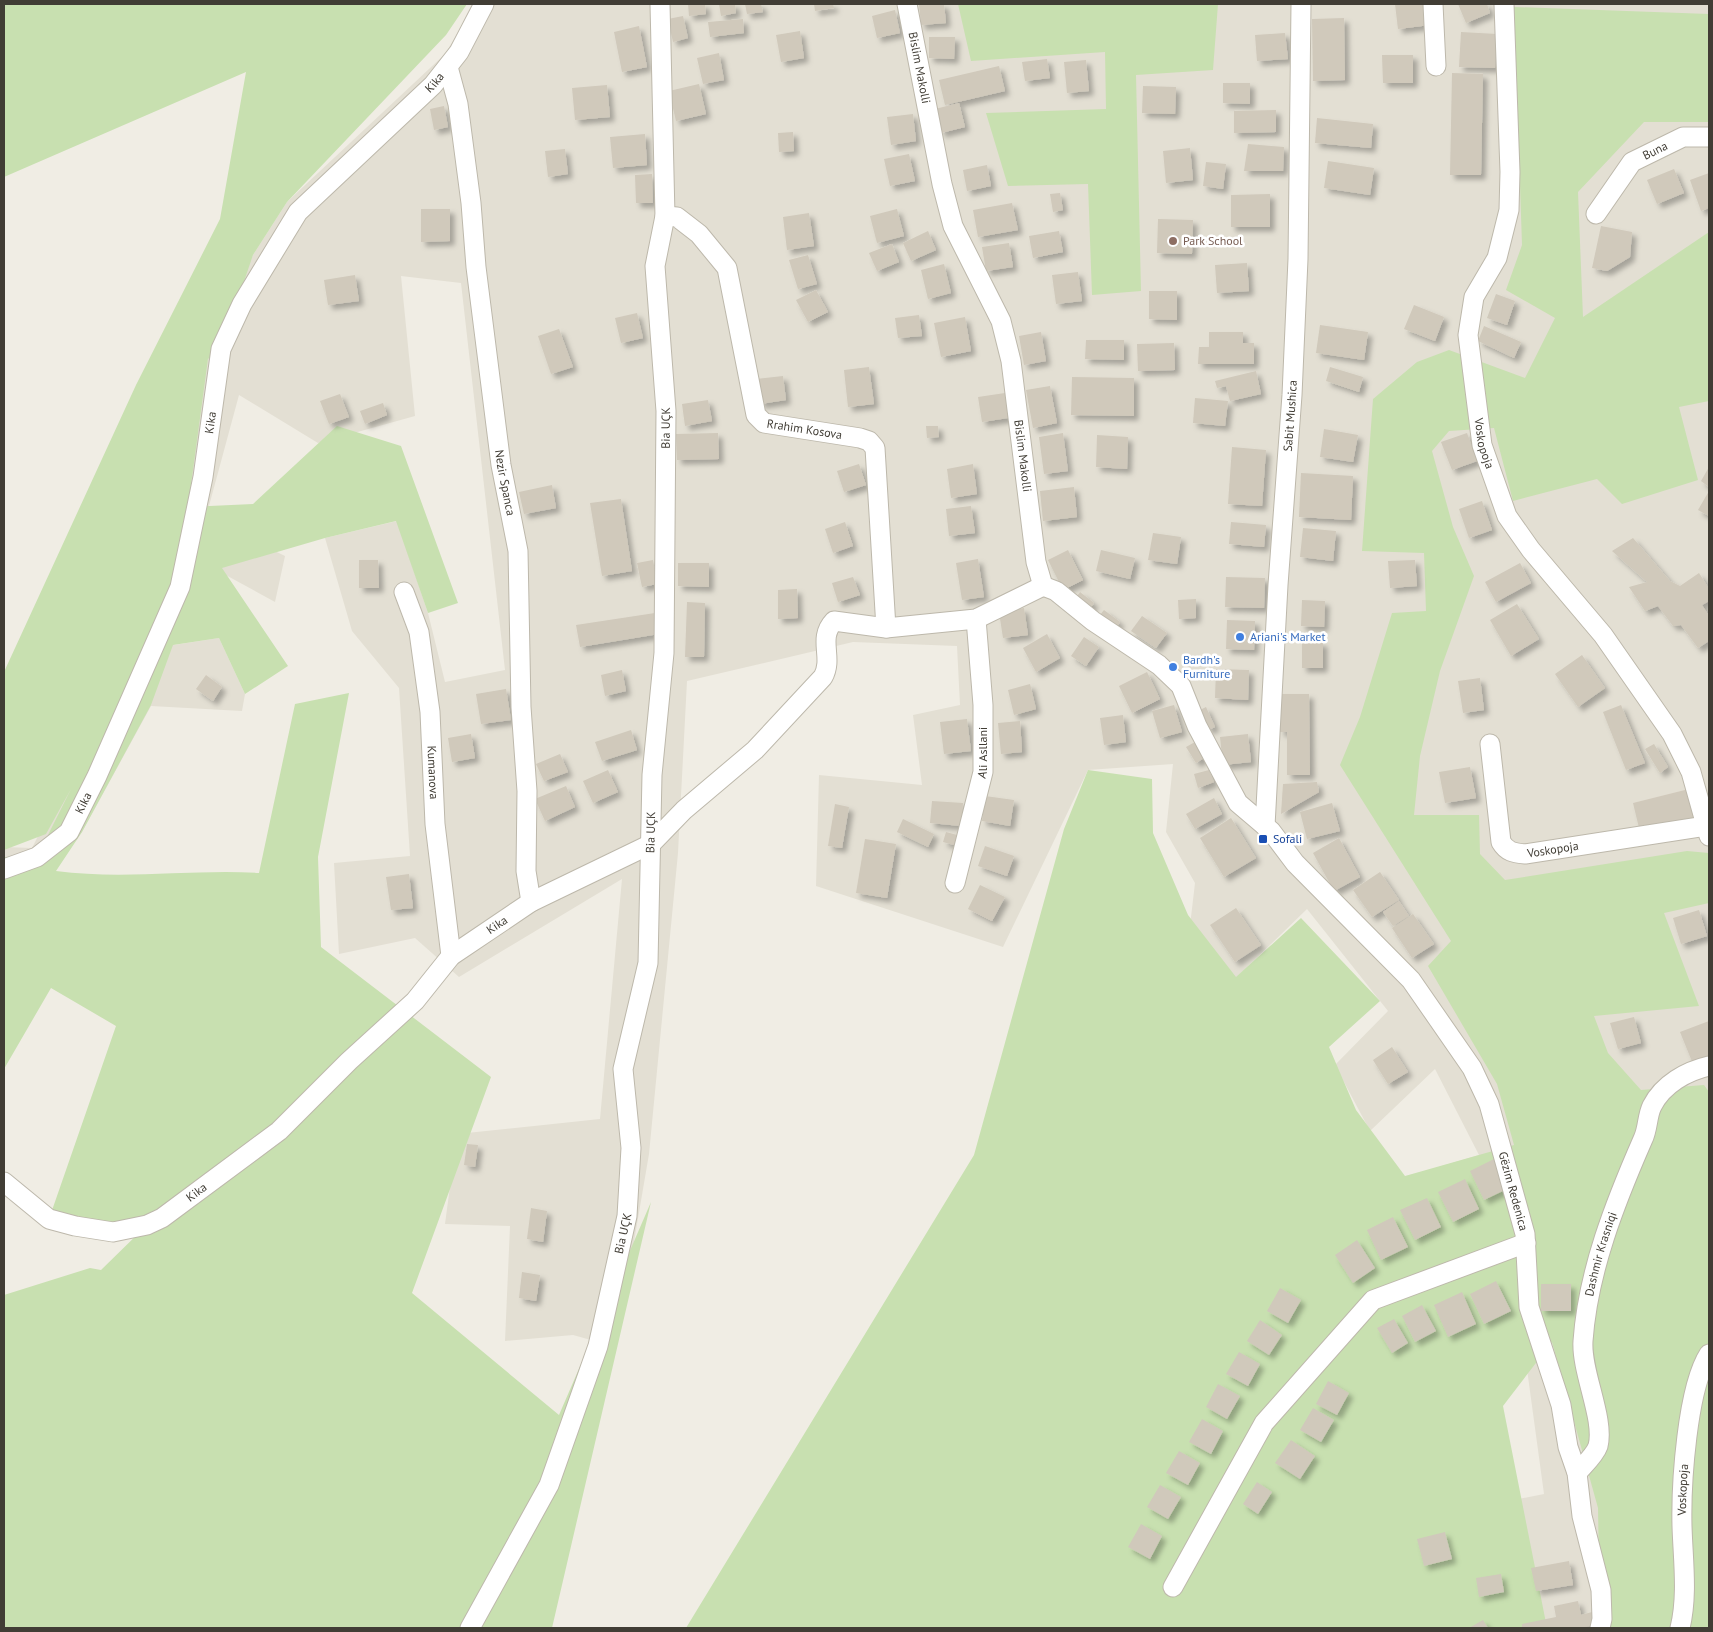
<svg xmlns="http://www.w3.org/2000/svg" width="1713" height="1632" viewBox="0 0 1713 1632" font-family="'PT Sans',sans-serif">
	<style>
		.residential { fill: #e3dfd3 }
		.green { fill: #c8e0b0 }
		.building { fill: #d0c9bb; filter: url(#shadow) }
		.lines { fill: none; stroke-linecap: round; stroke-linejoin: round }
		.street-casing { stroke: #bdb8ab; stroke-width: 21 }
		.street { stroke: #fff; stroke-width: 19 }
		.education-dot { fill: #8d6e63; stroke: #fff; stroke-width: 2 }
		.shop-dot { fill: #3f7fe0; stroke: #fff; stroke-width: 2 }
		.transit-dot { fill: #1a4fb4; stroke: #fff; stroke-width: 2 }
		.labels { text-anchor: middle; stroke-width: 5; stroke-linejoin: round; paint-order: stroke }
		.street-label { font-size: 12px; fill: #413d35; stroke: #fff }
		.education-label { font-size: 12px; fill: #785e54; stroke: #fff; text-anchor: start }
		.shop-label { font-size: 12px; fill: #366cbe; stroke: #fff; text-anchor: start }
		.transit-label { font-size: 12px; fill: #164399; stroke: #fff; text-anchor: start }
	</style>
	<defs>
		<filter id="shadow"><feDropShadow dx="4.5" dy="4.5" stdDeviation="2.5" flood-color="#0004"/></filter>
	</defs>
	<rect width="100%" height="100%" fill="#f0ede4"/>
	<polygon class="residential" points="475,4 1709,4 1709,1628 1398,1628 1381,1526 1544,1494 1523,1340 1405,1177 1479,1155 1435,1069 1370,1131 1335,1065 1388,1011 1307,909 1236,978 1189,934 1195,883 1166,832 1173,764 1088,770 1003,947 816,886 819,775 922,785 913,715 960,705 957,646 853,642 687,681 678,853 649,1154 616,1347 573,1335 505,1341 510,1226 445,1224 457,1134 600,1119 622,879 459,977 415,938 339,954 334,863 410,856 399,688 352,631 325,538 397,521 428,613 445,682 505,670 461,283 401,276 415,416 318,443 239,395 206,517 285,556 275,602 211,567 174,645 219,638 245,694 242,711 151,706 82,832 4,940 4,847 32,848 125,665 208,359 253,255 287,202 445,54"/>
	<g class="green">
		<path d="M4,4H467L446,35L287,202L253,255L221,349L208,359L188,507L253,504L337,426L401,446L458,603L428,613L396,521L325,538L222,568L288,666L245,694L219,638L173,645L151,705L82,832L56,871C123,880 192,869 259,873L295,704L349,693L318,857L321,947L491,1077L412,1293L559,1415L651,1202L552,1628H4V1295L90,1268L101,1270L147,1225L49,1219L116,1026L51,988L4,1069V857H37L71,789L46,834L4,850V672L136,385L220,219L246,72L4,177Z"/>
		<polygon points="958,4 1218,4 1213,70 1136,75 1141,291 1092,295 1088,184 1008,186 986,113 1106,109 1105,52 971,61"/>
		<polygon points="1514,7 1709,14 1709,122 1644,122 1578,192 1583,317 1709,232 1709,401 1679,407 1698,480 1622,504 1597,479 1513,501 1494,428 1449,431 1432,451 1453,527 1474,576 1440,671 1420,756 1414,815 1479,815 1480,854 1505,880 1687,851 1709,853 1709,903 1664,913 1699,1006 1594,1016 1608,1053 1641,1090 1704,1085 1709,1092 1709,1628 1600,1628 1598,1508 1552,1342 1503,1406 1547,1628 686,1628 974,1155 1064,829 1088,770 1152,779 1153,833 1188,915 1236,977 1301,918 1380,1001 1329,1047 1356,1110 1405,1176 1514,1145 1497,1084 1428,966 1451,941 1340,765 1360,717 1392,613 1426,611 1424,553 1362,551 1373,399 1417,362 1449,350 1525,378 1555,318 1506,290 1522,245"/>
	</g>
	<g class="building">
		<polygon points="688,4 705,4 706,14 689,16"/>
		<polygon points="719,4 735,4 736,13 721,16"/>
		<polygon points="745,4 761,4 763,12 747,14"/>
		<polygon points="814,4 833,4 834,8 815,11"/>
		<polygon points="919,4 944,4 946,23 921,25"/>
		<polygon points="1395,4 1427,4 1430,25 1398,29"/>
		<polygon points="1458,4 1487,4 1490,13 1466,23"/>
		<polygon points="895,10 900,33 877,38 872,16"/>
		<polygon points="683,16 688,38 673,42 668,19"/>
		<polygon points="1344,18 1345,80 1313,81 1312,19"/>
		<polygon points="743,19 744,33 710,37 708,22"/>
		<polygon points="639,26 647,67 622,72 614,32"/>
		<polygon points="800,31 804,58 781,62 776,35"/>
		<polygon points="1461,32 1497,34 1495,68 1459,67"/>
		<polygon points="1285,33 1288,59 1257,61 1255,35"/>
		<polygon points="929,37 955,37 954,59 929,58"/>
		<polygon points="719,53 724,80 703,84 697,58"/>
		<polygon points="1382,55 1413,55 1413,83 1383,83"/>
		<polygon points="1047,59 1050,78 1025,81 1022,62"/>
		<polygon points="1086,60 1089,91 1067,93 1064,62"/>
		<polygon points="999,66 1005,91 945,105 939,80"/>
		<polygon points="1452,73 1483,74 1481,175 1450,175"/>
		<polygon points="1223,83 1250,83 1250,104 1223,103"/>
		<polygon points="699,84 706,114 676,121 669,91"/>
		<polygon points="607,85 610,117 575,120 572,88"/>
		<polygon points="1143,86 1176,87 1175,114 1142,113"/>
		<polygon points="959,103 965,127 941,133 935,109"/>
		<polygon points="444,106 448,127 434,130 430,109"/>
		<polygon points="1276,110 1276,132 1234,133 1234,111"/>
		<polygon points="913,114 916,141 891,145 887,117"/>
		<polygon points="1317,118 1373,124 1371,148 1315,143"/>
		<polygon points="793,132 794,151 779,152 778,133"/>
		<polygon points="645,134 647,165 613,168 610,137"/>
		<polygon points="1248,144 1284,147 1283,171 1244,171"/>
		<polygon points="1190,148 1193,180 1166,183 1163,151"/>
		<polygon points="565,149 568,174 548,177 545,151"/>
		<polygon points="909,154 915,181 890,186 884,159"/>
		<polygon points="1328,161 1374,168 1370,195 1324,188"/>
		<polygon points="1206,162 1226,164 1223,189 1203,186"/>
		<polygon points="987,165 991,186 967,191 963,170"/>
		<polygon points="1674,169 1684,193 1657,204 1647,180"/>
		<polygon points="1709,173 1709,208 1701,211 1690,180"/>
		<polygon points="652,174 653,203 636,203 635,175"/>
		<polygon points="1060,193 1063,210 1053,212 1050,194"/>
		<polygon points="1270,194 1270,227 1231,227 1231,195"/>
		<polygon points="1012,203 1018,230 978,237 973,210"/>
		<polygon points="421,209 450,209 450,241 421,242"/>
		<polygon points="897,209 904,236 877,243 870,216"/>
		<polygon points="809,213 814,246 787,250 783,217"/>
		<polygon points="1158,219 1193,220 1192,254 1157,253"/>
		<polygon points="1601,226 1632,232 1630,257 1607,271 1592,268"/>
		<polygon points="928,231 936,250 911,261 903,243"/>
		<polygon points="1059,231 1063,252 1033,258 1029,236"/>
		<polygon points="1009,243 1013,267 986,271 982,247"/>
		<polygon points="892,244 899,262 877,271 869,253"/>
		<polygon points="808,255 817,284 798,289 789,260"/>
		<polygon points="1247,263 1249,291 1217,293 1215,265"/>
		<polygon points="944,264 951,293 928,299 921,270"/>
		<polygon points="1078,272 1082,301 1056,304 1052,275"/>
		<polygon points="355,275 359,301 328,305 324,280"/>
		<polygon points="816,290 828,312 808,322 796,300"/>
		<polygon points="1149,291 1177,291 1177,320 1149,319"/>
		<polygon points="1496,294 1515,301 1507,325 1487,318"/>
		<polygon points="1414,305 1444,317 1435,341 1404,329"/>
		<polygon points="637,313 643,338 621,343 615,318"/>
		<polygon points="919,315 922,336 898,338 895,318"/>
		<polygon points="965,317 971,351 941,357 934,323"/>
		<polygon points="1320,325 1368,332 1364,360 1316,353"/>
		<polygon points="1484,326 1521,342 1514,358 1478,341"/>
		<polygon points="559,329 573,367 551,374 538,336"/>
		<polygon points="1041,332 1046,361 1024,365 1019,336"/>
		<polygon points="1209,332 1243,332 1243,343 1254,343 1254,364 1198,364 1199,347 1209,347"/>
		<polygon points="1086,340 1124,340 1124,360 1085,359"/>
		<polygon points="1174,343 1175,370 1138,371 1137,344"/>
		<polygon points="869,367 874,404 848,407 844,370"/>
		<polygon points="1330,367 1363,377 1359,392 1326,381"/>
		<polygon points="1256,371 1261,394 1230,401 1226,386 1217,388 1215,381"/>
		<polygon points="783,376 786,400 760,404 756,379"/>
		<polygon points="1072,377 1134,378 1134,416 1071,415"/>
		<polygon points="1050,386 1057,423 1033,428 1026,390"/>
		<polygon points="1005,393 1008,418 982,422 978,397"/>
		<polygon points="340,394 349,417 329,424 320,401"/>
		<polygon points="1195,398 1228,401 1225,426 1193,423"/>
		<polygon points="708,400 712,421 685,426 682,404"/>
		<polygon points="383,403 387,415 365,424 360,411"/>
		<polygon points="926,426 938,426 939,437 927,438"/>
		<polygon points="1324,429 1358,435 1353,462 1320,457"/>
		<polygon points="718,433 719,459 677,460 676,434"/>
		<polygon points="1063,433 1068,471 1044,474 1039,437"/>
		<polygon points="1467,433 1477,461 1452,470 1441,442"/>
		<polygon points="1097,435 1128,437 1127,469 1096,467"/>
		<polygon points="1232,447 1266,450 1262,506 1228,504"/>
		<polygon points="859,464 866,485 844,492 837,471"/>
		<polygon points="973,464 977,494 951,498 947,469"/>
		<polygon points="1709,467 1709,487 1701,481"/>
		<polygon points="1301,473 1353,476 1351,520 1299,517"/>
		<polygon points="552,485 556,508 524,514 519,492"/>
		<polygon points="1074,487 1077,517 1043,521 1040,491"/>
		<polygon points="1709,491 1709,516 1698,510"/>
		<polygon points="621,499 632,571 602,576 590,503"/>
		<polygon points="1482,501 1492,530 1469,538 1459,509"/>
		<polygon points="971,506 975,533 949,536 946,509"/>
		<polygon points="845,522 853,546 833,553 825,529"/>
		<polygon points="1231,522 1266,525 1264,547 1229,544"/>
		<polygon points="1303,528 1336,531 1333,561 1300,557"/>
		<polygon points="1153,533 1181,537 1177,564 1148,560"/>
		<polygon points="1633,538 1670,581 1680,586 1699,573 1709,589 1709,601 1702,605 1709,616 1709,641 1698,648 1681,625 1673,626 1658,606 1645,611 1629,587 1647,582 1612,551"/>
		<polygon points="1068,550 1083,580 1063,590 1048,560"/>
		<polygon points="1101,550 1135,558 1130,579 1096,571"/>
		<polygon points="978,559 984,597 962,600 956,563"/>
		<polygon points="359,560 378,560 379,588 359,588"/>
		<polygon points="653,560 657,584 642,587 637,563"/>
		<polygon points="1415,560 1417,586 1390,588 1388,561"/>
		<polygon points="678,563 709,563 709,587 678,586"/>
		<polygon points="1520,563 1531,583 1496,602 1485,582"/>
		<polygon points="853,577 860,595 838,602 832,583"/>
		<polygon points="1226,577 1265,578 1264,608 1225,607"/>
		<polygon points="797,589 798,618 778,619 778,590"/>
		<polygon points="1080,592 1094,603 1089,610 1075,599"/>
		<polygon points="1196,599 1196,618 1179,619 1178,600"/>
		<polygon points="1302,600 1325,601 1324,627 1301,626"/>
		<polygon points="687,602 705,603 704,657 685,657"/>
		<polygon points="1517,604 1539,639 1511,656 1490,620"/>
		<polygon points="1024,608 1028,635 1003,638 999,612"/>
		<polygon points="1104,610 1120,622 1116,628 1099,616"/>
		<polygon points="655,613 659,634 580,647 576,625"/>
		<polygon points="1142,616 1167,633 1156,648 1131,631"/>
		<polygon points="1227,620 1255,621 1254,650 1226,649"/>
		<polygon points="1047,634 1060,658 1036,672 1023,648"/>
		<polygon points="1084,637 1099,647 1086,666 1071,656"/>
		<rect x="1302" y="642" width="21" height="26"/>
		<polygon points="1582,655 1605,688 1578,707 1555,674"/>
		<polygon points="1216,669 1249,670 1248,700 1215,698"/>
		<polygon points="622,670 626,691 605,696 601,675"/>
		<polygon points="1147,672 1160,699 1132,713 1119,686"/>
		<polygon points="206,675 222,687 213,701 196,689"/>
		<polygon points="1480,678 1484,710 1463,713 1458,681"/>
		<polygon points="1030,684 1036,709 1014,715 1008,690"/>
		<polygon points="506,689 511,720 481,724 476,694"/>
		<polygon points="1280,694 1309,694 1310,775 1287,775 1287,732 1280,732"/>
		<polygon points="1174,705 1182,732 1160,738 1152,711"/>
		<polygon points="1621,705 1645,763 1626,770 1603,712"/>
		<polygon points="1206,707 1215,727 1208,730 1200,710"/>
		<polygon points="1123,715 1126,742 1104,745 1100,718"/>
		<polygon points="967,719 971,751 944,754 940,722"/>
		<polygon points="1020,721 1022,752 1001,754 998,723"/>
		<polygon points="631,730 637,750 602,761 595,742"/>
		<polygon points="471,734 475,758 452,762 448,738"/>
		<polygon points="1248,734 1251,762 1223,765 1220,737"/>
		<polygon points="1195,742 1204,758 1196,763 1186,747"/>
		<polygon points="1654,744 1668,767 1660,773 1645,749"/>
		<polygon points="560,754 568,772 544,781 536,764"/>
		<polygon points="1470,767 1476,798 1445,803 1439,772"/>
		<polygon points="608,770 618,792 593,803 583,781"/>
		<polygon points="1209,770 1214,782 1198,788 1194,774"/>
		<polygon points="1317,782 1319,792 1281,814 1283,784"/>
		<polygon points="566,786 575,807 545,821 535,799"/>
		<polygon points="1693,788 1700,817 1640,832 1633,803"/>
		<polygon points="985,796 1014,800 1010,826 982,821"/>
		<polygon points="1214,798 1222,814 1195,829 1186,814"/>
		<polygon points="932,801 963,803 961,826 930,823"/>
		<polygon points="1332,803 1340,831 1307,839 1300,812"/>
		<polygon points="835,804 849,807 842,848 828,846"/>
		<polygon points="1231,818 1256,858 1224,877 1200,838"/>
		<polygon points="903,819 934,834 928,847 897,832"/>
		<polygon points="946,832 961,836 958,846 943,842"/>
		<polygon points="1339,838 1360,877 1334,891 1313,853"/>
		<polygon points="865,839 896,844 887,898 856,893"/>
		<polygon points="985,846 1014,856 1007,876 978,866"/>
		<polygon points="1380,872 1399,900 1372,917 1353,890"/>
		<polygon points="409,874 413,908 391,910 386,877"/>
		<polygon points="980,885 1005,897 992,921 968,909"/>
		<polygon points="1399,901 1409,916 1393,926 1383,912"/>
		<polygon points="1236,908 1261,945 1235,962 1210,925"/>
		<polygon points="1699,910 1707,936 1681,944 1673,918"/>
		<polygon points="1413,914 1434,944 1412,958 1392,928"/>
		<polygon points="1634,1017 1641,1043 1618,1049 1610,1023"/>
		<polygon points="1709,1021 1709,1057 1693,1064 1680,1032"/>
		<polygon points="1392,1047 1408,1072 1388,1084 1373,1060"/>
		<polygon points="467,1144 478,1145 475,1167 464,1165"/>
		<polygon points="1496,1158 1511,1187 1484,1200 1470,1171"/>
		<polygon points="1465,1179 1479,1209 1453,1222 1438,1192"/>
		<polygon points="1427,1198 1441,1227 1415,1240 1400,1210"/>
		<polygon points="531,1208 547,1211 543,1242 527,1239"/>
		<polygon points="1393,1217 1408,1247 1381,1260 1367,1230"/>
		<polygon points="1357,1240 1375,1268 1353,1283 1335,1255"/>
		<polygon points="522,1272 540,1275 536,1301 519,1298"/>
		<polygon points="1496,1281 1511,1311 1484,1324 1470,1294"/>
		<rect x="1541" y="1284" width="30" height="27"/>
		<polygon points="1280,1288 1301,1300 1288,1323 1267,1311"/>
		<polygon points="1462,1292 1476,1324 1448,1337 1434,1305"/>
		<polygon points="1422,1305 1436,1331 1415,1342 1402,1316"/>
		<polygon points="1394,1319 1408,1343 1392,1353 1377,1328"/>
		<polygon points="1260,1320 1282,1335 1269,1355 1247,1341"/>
		<polygon points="1239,1352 1260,1364 1248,1386 1226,1374"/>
		<polygon points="1328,1381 1349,1393 1337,1415 1316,1404"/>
		<polygon points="1218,1384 1240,1396 1227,1419 1206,1407"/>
		<polygon points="1313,1408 1334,1420 1321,1442 1300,1430"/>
		<polygon points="1202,1419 1223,1431 1211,1454 1189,1442"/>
		<polygon points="1291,1440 1315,1456 1300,1479 1275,1463"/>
		<polygon points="1179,1451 1200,1463 1188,1485 1166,1473"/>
		<polygon points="1257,1482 1272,1492 1258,1514 1243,1504"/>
		<polygon points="1160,1485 1181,1497 1168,1519 1147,1507"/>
		<polygon points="1141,1524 1162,1536 1150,1559 1128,1547"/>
		<polygon points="1445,1532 1452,1559 1424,1566 1417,1539"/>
		<polygon points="1569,1561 1573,1585 1536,1591 1531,1568"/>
		<polygon points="1501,1574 1504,1592 1479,1597 1476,1578"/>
		<polygon points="1578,1601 1581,1615 1592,1612 1595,1625 1581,1628 1522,1628 1522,1624 1556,1617 1554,1606"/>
		<polygon points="1483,1620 1488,1628 1469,1628"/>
	</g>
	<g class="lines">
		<defs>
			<g id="street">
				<path id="s1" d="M907,4L942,184L953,226L1001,321L1011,361L1036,562L1043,586L1056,591L1093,621L1159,665L1181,686L1197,726L1238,803L1271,831L1295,863L1411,980L1472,1068L1489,1104L1525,1234L1529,1307L1561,1405L1568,1447L1577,1473L1582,1516L1601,1590L1602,1619L1600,1628"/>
				<polyline points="1433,4 1436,66"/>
				<path id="s2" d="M1504,4L1510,172L1509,210L1497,258L1474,297L1468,335L1482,445L1507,516L1531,550L1603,635L1672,734L1691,772L1709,836"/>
				<path id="s3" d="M448,67L458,104L471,203L476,267L501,465L518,551L521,707L527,791L526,871L531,902"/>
				<path id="s4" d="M1596,214L1632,162L1683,137H1709"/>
				<path id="s5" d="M665,216L677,217L699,234L727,268L756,415L764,423L860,438L869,441L875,448L886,628"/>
				<path id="s6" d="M404,592L419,632L430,712L435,824L451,956"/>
				<path id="s7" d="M1490,744L1501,842C1507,852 1514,853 1525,854L1706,826L1709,823"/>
				<path id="s8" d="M1265,826L1278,585L1292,395L1298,259L1301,4"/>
				<path id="s9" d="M4,869L37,857L69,832L97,776L180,587L203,477L221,349L242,304L298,212L433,85L459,52L484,4"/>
				<path id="s10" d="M955,883L983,772V705L976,619"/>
				<path id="s11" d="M4,1182L49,1219L75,1226L113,1232L147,1225L162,1218L279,1131L349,1061L415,1001L451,956L531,902L651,844L684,810L755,750L823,677C834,657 817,639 834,621L886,628L976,619L1043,586"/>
				<path id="s12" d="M1577,1473C1583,1466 1595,1455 1598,1446C1605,1419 1581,1372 1583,1341C1588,1271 1615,1203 1643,1139C1648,1129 1647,1116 1652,1106C1663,1084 1687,1071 1709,1066"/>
				<polyline points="1173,1587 1264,1423 1373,1300 1526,1243"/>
				<path id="s13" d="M470,1628L549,1485L598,1346L627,1216L631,1148L623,1069L648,963L652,775L664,653L666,411L655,266L665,216L660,4"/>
				<path id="s14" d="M1680,1628C1688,1595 1683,1560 1682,1526C1681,1484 1687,1388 1709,1354"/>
			</g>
		</defs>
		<use href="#street" class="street-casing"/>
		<use href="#street" class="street"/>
	</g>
	<circle class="education-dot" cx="1173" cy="241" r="5"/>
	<g class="shop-dot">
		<circle cx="1240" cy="637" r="5"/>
		<circle cx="1173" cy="667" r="5"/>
	</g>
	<rect class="transit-dot" x="1258" y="834" width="10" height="10" rx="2.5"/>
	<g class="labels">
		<g class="street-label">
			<text dy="4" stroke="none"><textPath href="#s1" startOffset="65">Bislim Makolli</textPath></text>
			<text dy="4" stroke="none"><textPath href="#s9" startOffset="932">Kika</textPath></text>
			<text dy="4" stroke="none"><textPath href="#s4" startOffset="89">Buna</textPath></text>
			<text dy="4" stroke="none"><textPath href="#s8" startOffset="411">Sabit Mushica</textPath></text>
			<text dy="4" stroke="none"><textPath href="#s9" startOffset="512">Kika</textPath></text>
			<text dy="4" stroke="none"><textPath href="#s13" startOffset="1236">Bia UÇK</textPath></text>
			<text dy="4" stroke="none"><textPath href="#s5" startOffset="286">Rrahim Kosova</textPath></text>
			<text dy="4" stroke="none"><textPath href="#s2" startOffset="449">Voskopoja</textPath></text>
			<text dy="4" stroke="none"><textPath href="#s1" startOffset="470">Bislim Makolli</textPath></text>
			<text dy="4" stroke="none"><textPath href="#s3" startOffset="420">Nezir Spanca</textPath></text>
			<text dy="4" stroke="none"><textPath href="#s10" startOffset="134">Ali Asllani</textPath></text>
			<text dy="4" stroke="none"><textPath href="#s6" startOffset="184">Kumanova</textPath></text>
			<text dy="4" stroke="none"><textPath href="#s9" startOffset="108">Kika</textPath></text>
			<text dy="4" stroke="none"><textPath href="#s13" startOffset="831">Bia UÇK</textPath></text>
			<text dy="4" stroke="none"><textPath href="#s7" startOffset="155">Voskopoja</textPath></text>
			<text dy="4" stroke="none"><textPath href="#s11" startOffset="622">Kika</textPath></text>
			<text dy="4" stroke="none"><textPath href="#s1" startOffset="1389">Gëzim Redenica</textPath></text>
			<text dy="4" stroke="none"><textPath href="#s11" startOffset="218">Kika</textPath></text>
			<text dy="4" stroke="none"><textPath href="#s13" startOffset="426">Bia UÇK</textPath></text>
			<text dy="4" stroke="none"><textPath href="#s12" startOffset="230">Dashmir Krasniqi</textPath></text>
			<text dy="4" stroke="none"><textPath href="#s14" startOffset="139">Voskopoja</textPath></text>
		</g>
		<g class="education-label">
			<text x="1183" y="245">Park School</text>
		</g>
		<g class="shop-label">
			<text x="1250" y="641">Ariani's Market</text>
			<text x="1183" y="664">Bardh's<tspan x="1183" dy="14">Furniture</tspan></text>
		</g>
		<g class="transit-label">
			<text x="1273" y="843">Sofali</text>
		</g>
	</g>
	<rect width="1713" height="1632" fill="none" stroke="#413d35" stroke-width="10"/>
</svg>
